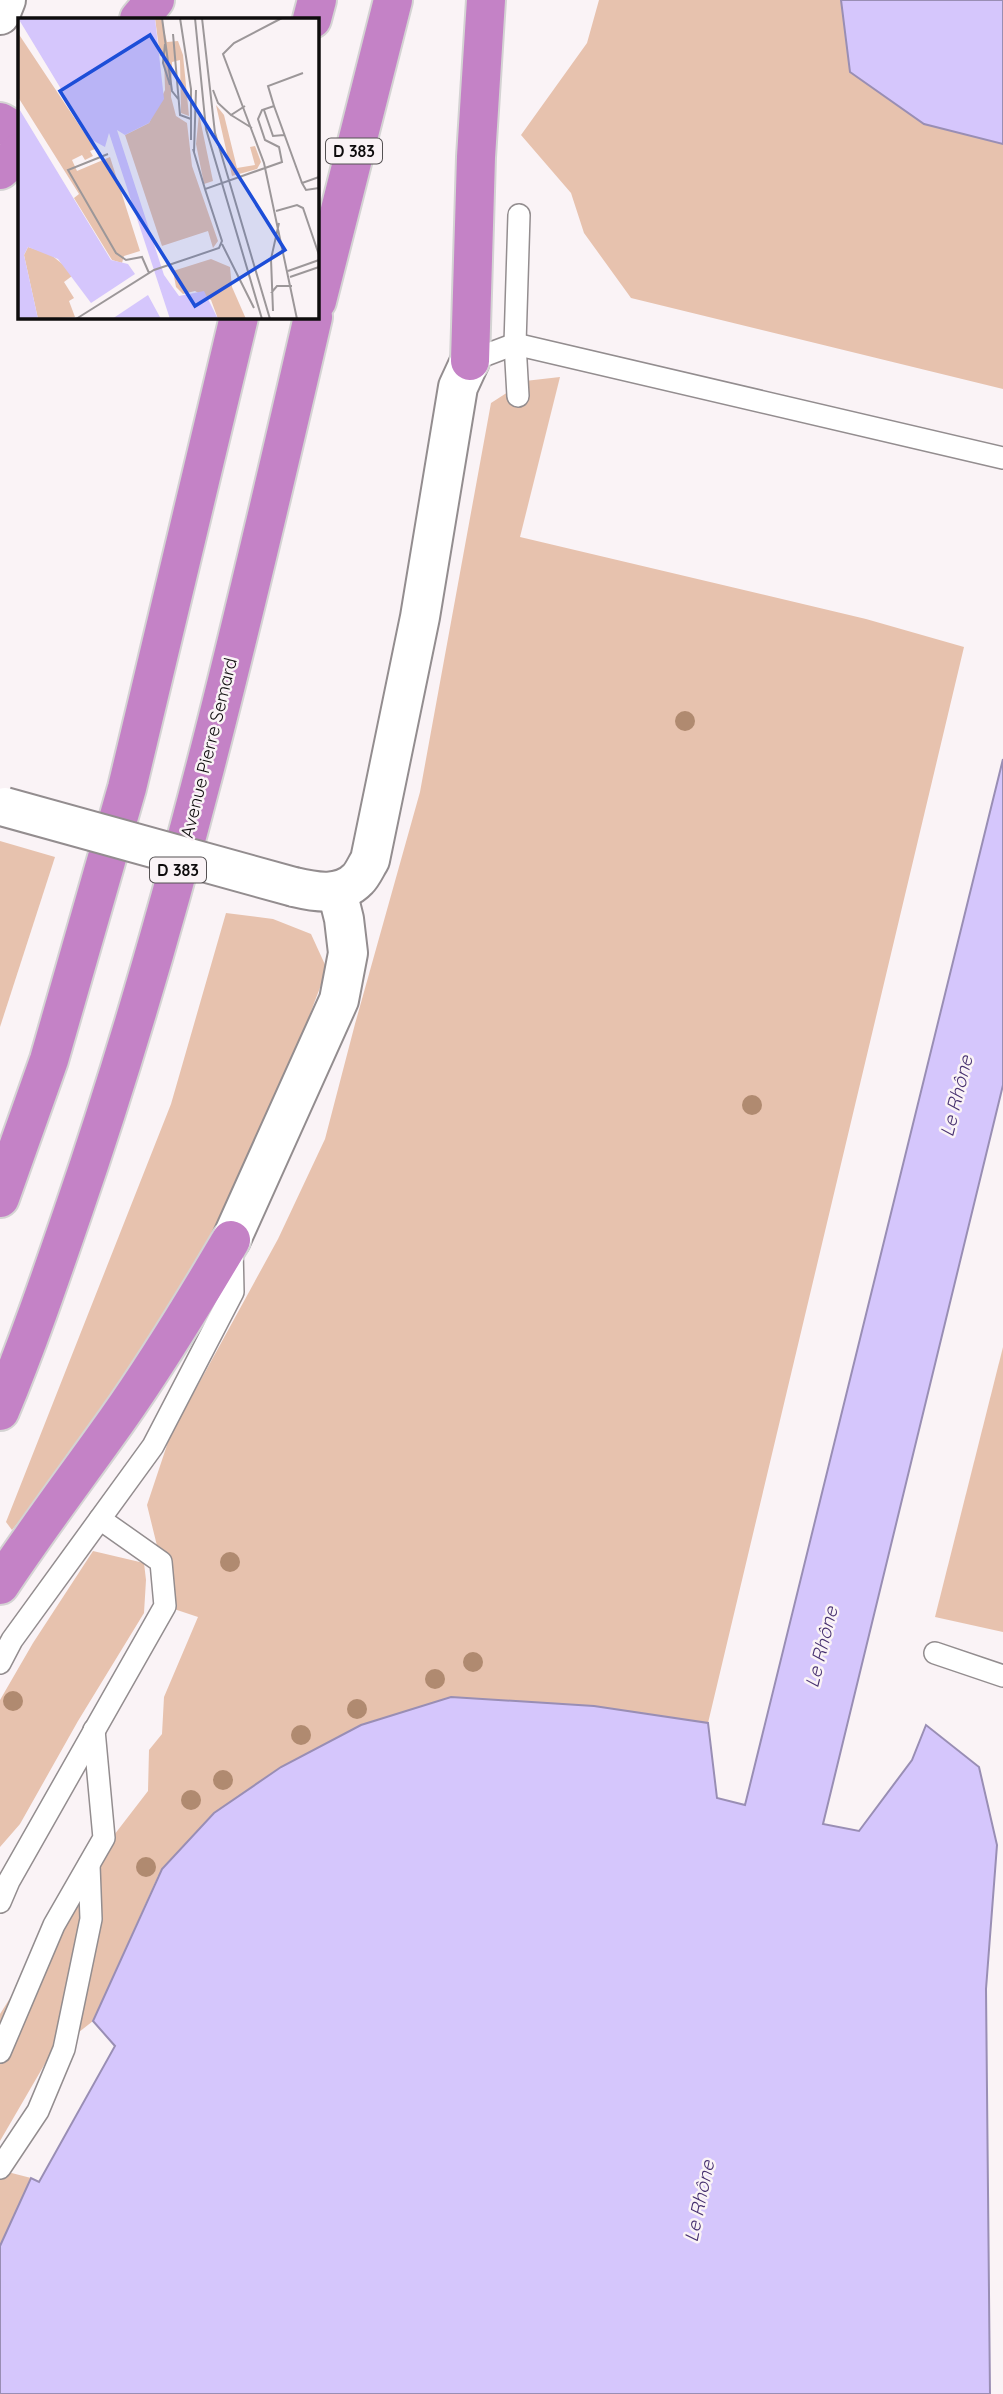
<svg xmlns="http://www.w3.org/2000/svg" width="1003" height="2394" viewBox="0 0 1003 2394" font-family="Quicksand,sans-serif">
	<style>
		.green { fill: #e7c2ae }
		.water { fill: #d5c6fc; stroke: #998eb4; stroke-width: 2 }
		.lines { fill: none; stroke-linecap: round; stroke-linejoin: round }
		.lane-casing { stroke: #938d8f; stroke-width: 24 }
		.street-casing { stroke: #938d8f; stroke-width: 42 }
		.highway-casing { stroke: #d4d3d3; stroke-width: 42 }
		.lane { stroke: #fff; stroke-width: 21 }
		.street { stroke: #fff; stroke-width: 38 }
		.highway { stroke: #c482c6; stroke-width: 38 }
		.street-bridge-casing { stroke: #938d8f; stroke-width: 42; stroke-linecap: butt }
		.street-bridge { stroke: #fff; stroke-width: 38 }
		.tree { fill: #b08a70 }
		.labels { text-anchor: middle; stroke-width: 5; stroke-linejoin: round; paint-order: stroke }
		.shield { fill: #faf3f6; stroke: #555153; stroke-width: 2 }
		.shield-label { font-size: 16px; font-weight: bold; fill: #0e0c0d }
		.street-label { font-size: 18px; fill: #0e0c0d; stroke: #faf3f6 }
		.water-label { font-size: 19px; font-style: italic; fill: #473170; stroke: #faf3f6 }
		.inset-road { fill: none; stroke: #9c9799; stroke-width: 2 }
		.view { fill: #1d4ed8; fill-opacity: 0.15; stroke: #1d4ed8; stroke-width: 3.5 }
		.inset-edge { fill: none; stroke: #0e0c0d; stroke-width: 3.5 }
	</style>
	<rect width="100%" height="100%" fill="#faf3f6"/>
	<g class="green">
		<polygon points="599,0 841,0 850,72 924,124 1003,144 1003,389 631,298 584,233 571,193 521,135 587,43"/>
		<polygon points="560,377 520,537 866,619 964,647 708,1723 594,1706 158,1876 93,2021 50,2055 0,2141 0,2014 111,1839 148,1791 149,1750 162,1734 164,1697 198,1617 165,1606 161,1562 147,1505 170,1436 278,1239 325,1139 355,1024 420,792 491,403 525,381"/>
		<polygon points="0,841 55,857 0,1027"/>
		<polygon points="226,913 273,919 311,934 327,969 284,1083 183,1292 61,1470 12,1530 6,1522 171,1104"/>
		<polygon points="1003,1347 1003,1632 935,1617"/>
		<polygon points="93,1551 144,1563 146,1580 144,1613 78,1721 20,1824 0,1847 0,1700 33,1643"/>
		<polygon points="0,2170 31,2178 0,2246"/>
	</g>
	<g class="water">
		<polygon points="841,0 1003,0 1003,144 924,124 850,72"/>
		<polygon points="1003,759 1003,1085 823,1824 859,1831 912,1760 926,1725 979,1767 997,1845 986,1989 990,2394 0,2394 0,2246 31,2178 39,2182 115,2046 93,2021 162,1869 214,1813 281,1767 361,1725 451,1697 594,1706 708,1723 717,1798 745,1805"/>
	</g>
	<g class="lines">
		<defs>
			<g id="lane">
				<polyline points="470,361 515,344 1003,458"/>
				<polyline points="518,396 515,344 519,215"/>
				<polyline points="935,1653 1003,1676"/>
				<polyline points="0,1663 12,1640 153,1446 233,1292 232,1247"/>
				<polyline points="0,1902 9,1881 165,1606 161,1562 100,1519"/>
				<polyline points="0,2052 54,1925 104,1838 94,1730"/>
				<polyline points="0,2168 38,2111 64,2049 91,1919 89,1865"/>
			</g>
			<g id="street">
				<polyline points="0,15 6,0"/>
				<path d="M294,887C315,892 341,897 358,879C363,874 366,866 370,860L420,617L458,387L470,361"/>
				<polyline points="231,1240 339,1000 348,953 344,919 337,891"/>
			</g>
			<g id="highway">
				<polyline points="139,19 155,0"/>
				<polyline points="312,19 317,0"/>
				<polyline points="0,122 19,133"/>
				<polyline points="0,170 19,153"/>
				<polyline points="317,301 393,0"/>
				<polyline points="470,361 476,157 486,0"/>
				<polyline points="0,1198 49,1060 127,788 239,317"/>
				<path d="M0,1411C27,1346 50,1279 73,1212C174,920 244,618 313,317"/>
				<path d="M0,1585C37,1529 78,1475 117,1420C158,1362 195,1301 231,1240"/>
			</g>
		</defs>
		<use href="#lane" class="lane-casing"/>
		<use href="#street" class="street-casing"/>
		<use href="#highway" class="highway-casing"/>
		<use href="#lane" class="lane"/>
		<use href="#street" class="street"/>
		<use href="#highway" class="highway"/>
		<defs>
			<polyline id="street-bridge" points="5,807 294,887"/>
		</defs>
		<use href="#street-bridge" class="street-bridge-casing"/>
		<use href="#street-bridge" class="street-bridge"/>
	</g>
	<g class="tree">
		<circle cx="685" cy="721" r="10"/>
		<circle cx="752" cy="1105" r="10"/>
		<circle cx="230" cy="1562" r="10"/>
		<circle cx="473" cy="1662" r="10"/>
		<circle cx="435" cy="1679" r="10"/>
		<circle cx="13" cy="1701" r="10"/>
		<circle cx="357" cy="1709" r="10"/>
		<circle cx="301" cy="1735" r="10"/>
		<circle cx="223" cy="1780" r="10"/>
		<circle cx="191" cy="1800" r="10"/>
		<circle cx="146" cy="1867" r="10"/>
	</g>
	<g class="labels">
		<g class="shield">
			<rect x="326" y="138.5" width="56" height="25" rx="5"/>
			<rect x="150" y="857.5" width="56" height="25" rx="5"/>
		</g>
		<g class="shield-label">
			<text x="354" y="157">D 383</text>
			<text x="178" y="876">D 383</text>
		</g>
		<g class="street-label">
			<text transform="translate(209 748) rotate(-76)" y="6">Avenue Pierre Semard</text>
		</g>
		<g class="water-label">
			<text transform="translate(956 1096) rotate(-76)" y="7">Le Rhône</text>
			<text transform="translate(821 1647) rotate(-76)" y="7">Le Rhône</text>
			<text transform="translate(699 2201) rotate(-78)" y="7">Le Rhône</text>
		</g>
	</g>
	<g transform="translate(18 18)">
		<rect width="301" height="301" fill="#faf3f6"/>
		<path d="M137,0H143L149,24L160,23L165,37L171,98L163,95L162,42L154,44L153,79L158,98L169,105L174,148L200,223L195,230L190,213L144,228L107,117L131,105L147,72L146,37L142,38ZM0,15L77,131L72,133L75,138L67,142L64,137L54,142L59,153L92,139L122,233L106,238L104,245L94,242L56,180L61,176L0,79ZM198,87L206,97L219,150L237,147L232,129L237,128L243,144L239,151L214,158ZM181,96L195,163L186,166L178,126ZM10,229L32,236L48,249L54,258L46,264L56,280L51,283L57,299L20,301L6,237ZM193,241L212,249L214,269L228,301H200L193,282L177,273L165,276L158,269L155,253Z" fill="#e7c2ae"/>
		<path d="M0,0H137L146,81L131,105L107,117L99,112L146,257L161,278L186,273L200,301H152L91,115L87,129L74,122ZM0,89L93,242L110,246L117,256L73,285L40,241L10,229L6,237L20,301H0ZM130,277L143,301H94Z" fill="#d5c6fc"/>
		<path class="inset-road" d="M144,0L154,73L161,82M162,0L173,71V122M177,0L188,111L244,301M184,0L197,115L252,301M264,0L216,25L205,36L246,145L279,301M155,16L162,97L173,101M147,26L145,45L152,67M195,72L200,85L213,97L227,88M256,88L250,68L285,55M246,92L255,118L266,117M213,97L234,110M175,131L187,171M176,134L178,72M90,136L50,152L98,235L108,242L124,239L131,255M301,159L284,165L288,172L301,170M258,193L279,187L285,190L301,237M204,226L236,290M270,253L301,242M272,259L301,249M253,275L259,268H274M255,293L253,241L261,205M58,301L136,252L201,230L204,223L187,171L264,144L261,129L247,122L240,101L244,92L256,88L284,165"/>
		<path class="view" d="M132,17L267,232L177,288L42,73Z"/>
		<rect width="301" height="301" class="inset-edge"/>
	</g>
</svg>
